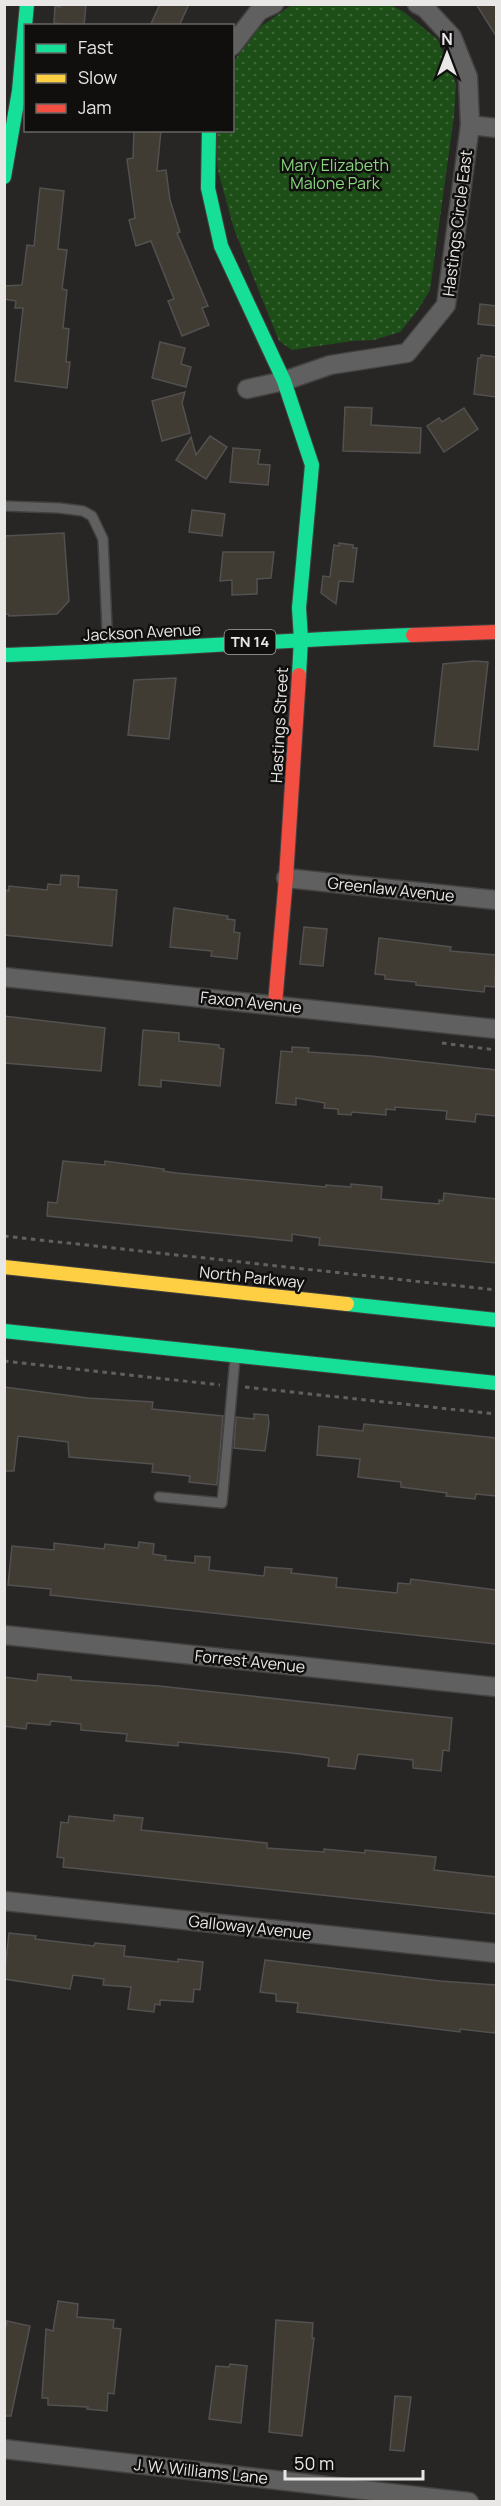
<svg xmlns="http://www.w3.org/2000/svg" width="501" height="2506" viewBox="0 0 501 2506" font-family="Manrope,sans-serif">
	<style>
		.park { fill: url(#park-dots) }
		.building { fill: #403b33; stroke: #525150; stroke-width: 1.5 }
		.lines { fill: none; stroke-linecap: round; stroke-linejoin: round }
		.lane-casing { stroke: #434241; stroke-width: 12 }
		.street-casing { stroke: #434241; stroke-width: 21 }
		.fast-casing { stroke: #434241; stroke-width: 16 }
		.slow-casing { stroke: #434241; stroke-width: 16 }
		.jam-casing { stroke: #434241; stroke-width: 16 }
		.path { stroke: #616060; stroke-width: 3; stroke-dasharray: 4.5 4.5; stroke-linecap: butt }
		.lane { stroke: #616060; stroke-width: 9 }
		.street { stroke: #616060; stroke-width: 18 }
		.fast { stroke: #16e098; stroke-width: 14 }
		.slow { stroke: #ffcf43; stroke-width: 14 }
		.jam { stroke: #f24e42; stroke-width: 14 }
		.labels { text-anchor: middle; stroke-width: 5; stroke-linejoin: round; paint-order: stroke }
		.shield { fill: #100f0e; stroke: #a8a6a5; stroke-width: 1.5 }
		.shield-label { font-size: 15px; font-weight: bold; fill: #e9e7e6 }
		.park-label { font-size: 16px; fill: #88d67e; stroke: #100f0e }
		.street-label { font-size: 16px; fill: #e9e7e6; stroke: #100f0e }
	</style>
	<defs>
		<pattern id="park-dots" width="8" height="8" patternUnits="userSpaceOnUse" patternTransform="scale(1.5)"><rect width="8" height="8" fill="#1e4e18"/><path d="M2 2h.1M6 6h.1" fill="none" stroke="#3f683a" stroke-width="1.8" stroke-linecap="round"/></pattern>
	</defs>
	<rect width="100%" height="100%" fill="#272625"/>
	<polygon class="park" points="292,5 391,5 404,12 438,40 456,84 454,116 430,290 418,310 400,332 374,340 352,341 292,350 279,341 234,229 218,171 214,131 232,130 233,62 260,27"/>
	<g class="building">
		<polygon points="60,4 86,4 84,26 54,23 55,6 60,7"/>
		<polygon points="160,4 189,4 179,26 150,26"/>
		<polygon points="476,4 496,4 496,36"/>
		<polygon points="134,130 161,130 157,171 166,170 170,200 180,232 177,233 208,306 202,308 209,325 182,336 168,301 174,299 151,241 136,246 129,220 135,218 127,159 133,158"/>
		<polygon points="40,188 64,191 58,249 67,250 62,289 67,290 63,328 69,329 66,362 70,362 67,388 15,381 23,308 15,308 16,301 4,299 4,286 22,285 27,245 34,246"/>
		<polygon points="480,304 496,306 496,326 478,324"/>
		<polygon points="160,342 185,348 181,364 191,367 186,387 152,378"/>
		<polygon points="481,355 496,357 496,397 474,394 478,358 481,358"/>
		<polygon points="185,392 182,403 190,433 162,441 152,401"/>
		<polygon points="345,407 372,408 371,425 421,428 420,453 343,451"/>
		<polygon points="464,408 478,429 444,452 427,426 439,418 442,422"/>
		<polygon points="210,436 227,447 206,479 176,460 191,437 196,455"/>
		<polygon points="233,448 260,450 258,464 270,465 268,485 230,482"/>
		<polygon points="192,510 225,514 222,536 189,532"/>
		<polygon points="64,533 69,601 57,614 9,616 8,614 4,614 4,536"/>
		<polygon points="339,543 353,545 353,548 357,548 353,582 339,581 336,604 321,593 323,576 330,577 334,545 339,546"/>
		<polygon points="223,552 274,552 271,578 257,579 257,594 232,595 232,580 220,581"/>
		<polygon points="474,661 488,662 478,750 434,746 443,664"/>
		<polygon points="176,678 169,739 128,735 134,680"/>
		<polygon points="61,875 79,876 78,887 117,890 112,946 4,935 4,903 6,890 9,891 9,886 47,890 48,884 60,885"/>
		<polygon points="174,908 228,916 227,919 235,920 234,932 240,933 237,959 211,956 212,951 170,947"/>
		<polygon points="304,927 327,929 323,966 300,964"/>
		<polygon points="379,938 451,947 450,951 496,955 495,987 485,986 484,992 416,985 416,982 385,979 385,975 375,974"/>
		<polygon points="4,1016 105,1028 101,1071 4,1063"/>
		<polygon points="143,1030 179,1033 179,1041 219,1045 219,1048 224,1049 220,1086 161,1080 161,1087 139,1085"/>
		<polygon points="292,1047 309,1048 308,1052 371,1056 496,1070 496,1116 476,1114 475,1122 446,1119 447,1111 395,1107 395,1110 386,1109 386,1115 352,1112 351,1115 338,1114 338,1109 324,1108 325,1103 296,1098 296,1105 276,1103 281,1051 292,1052"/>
		<polygon points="63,1161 105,1165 105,1161 164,1169 163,1171 176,1173 326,1187 326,1185 351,1187 351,1184 382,1187 381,1199 439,1204 439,1200 443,1201 444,1193 496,1199 496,1263 319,1245 320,1238 292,1234 292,1241 47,1216 48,1202 57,1203"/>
		<polygon points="4,1387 88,1398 153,1402 152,1409 223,1416 217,1485 189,1482 190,1476 152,1472 153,1464 69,1457 68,1442 18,1436 14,1471 4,1471"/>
		<polygon points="254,1414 268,1415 269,1423 265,1451 234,1448 236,1417 254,1419"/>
		<polygon points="364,1424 496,1438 496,1496 476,1494 475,1499 446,1496 447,1493 401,1487 401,1482 358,1477 360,1459 317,1455 319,1426 363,1431"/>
		<polygon points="139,1542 154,1544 153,1554 166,1556 165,1560 195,1563 195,1556 210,1557 209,1570 264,1576 265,1567 292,1569 291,1573 337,1578 336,1587 397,1593 398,1583 410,1584 411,1579 496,1590 496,1644 50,1595 51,1589 8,1585 12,1546 54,1550 54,1543 104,1549 105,1544 138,1548"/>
		<polygon points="38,1674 71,1677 71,1680 159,1686 452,1718 449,1751 443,1750 441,1771 413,1768 413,1760 358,1754 355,1769 328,1766 329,1758 292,1753 178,1742 178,1746 126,1741 127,1734 81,1730 81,1724 51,1721 50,1725 27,1723 26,1729 4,1726 4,1677 37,1681"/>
		<polygon points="114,1815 143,1818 141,1830 267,1843 267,1848 324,1852 324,1849 365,1853 365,1850 436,1857 434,1870 496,1877 496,1914 63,1867 64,1858 57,1857 61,1822 68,1823 69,1816 114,1821"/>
		<polygon points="9,1933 36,1936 35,1939 94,1946 95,1943 125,1946 124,1956 178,1962 178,1959 203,1962 200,1990 194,1989 193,2002 160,2000 160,2005 155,2004 154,2012 128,2009 131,1987 103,1985 104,1979 73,1975 70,1989 4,1979"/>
		<polygon points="265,1960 440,1981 496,1985 496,2030 494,2033 460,2029 460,2032 297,2012 298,2003 276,2001 276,1994 260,1992"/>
		<polygon points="58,2301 78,2304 77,2317 114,2320 113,2328 121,2329 114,2394 108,2393 107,2411 87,2409 88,2407 48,2405 48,2398 42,2398 46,2329 53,2331"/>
		<polygon points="276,2320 313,2323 312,2338 314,2338 302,2436 269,2432"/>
		<polygon points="7,2321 30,2326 11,2416 4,2416 4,2334"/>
		<polygon points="230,2364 247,2366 241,2423 209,2419 216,2366 229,2367"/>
		<polygon points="395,2396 411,2397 404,2451 390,2450"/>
	</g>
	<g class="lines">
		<defs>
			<g id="lane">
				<polyline points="4,506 59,508 83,511 92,516 103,539 108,650"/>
				<polyline points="159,1497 222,1503 235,1358"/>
			</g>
			<g id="street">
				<polyline points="232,46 259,11 274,4"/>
				<polyline points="470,125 496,128"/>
				<polyline points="247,389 284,381 330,365 407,353 446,305 470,125 468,77 452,37 425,8 417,4"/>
				<polyline points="286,878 496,900"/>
				<polyline points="4,977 496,1029"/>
				<polyline points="4,1635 496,1687"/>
				<polyline points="4,1901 496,1953"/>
				<polyline points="4,2449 469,2502"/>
			</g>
			<g id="fast">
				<polyline points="209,130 208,188 221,246 284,381 312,465 299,608 301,639 299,675"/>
				<polyline points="4,177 19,91 27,4"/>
				<path d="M4,655C140,651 276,640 413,635"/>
				<polyline points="347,1304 496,1320"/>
				<polyline points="4,1331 496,1383"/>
			</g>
			<polyline id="slow" points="4,1267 347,1304"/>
			<g id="jam">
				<polyline points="413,635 496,632"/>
				<polyline points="275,1004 286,878 299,675"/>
			</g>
		</defs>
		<use href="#lane" class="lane-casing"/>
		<use href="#street" class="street-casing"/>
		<use href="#fast" class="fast-casing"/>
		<use href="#slow" class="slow-casing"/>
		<use href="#jam" class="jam-casing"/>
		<g class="path">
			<polyline points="442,1043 496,1050"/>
			<polyline points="4,1236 496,1290"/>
			<polyline points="4,1361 220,1385"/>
			<polyline points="245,1387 496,1414"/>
		</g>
		<use href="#lane" class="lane"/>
		<use href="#street" class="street"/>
		<use href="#fast" class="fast"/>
		<use href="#slow" class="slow"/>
		<use href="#jam" class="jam"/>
	</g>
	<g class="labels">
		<rect class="shield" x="224.5" y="630" width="51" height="24" rx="4.5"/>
		<g class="shield-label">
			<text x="250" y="647">TN 14</text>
		</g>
		<g class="park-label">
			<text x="335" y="171">Mary Elizabeth<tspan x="335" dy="18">Malone Park</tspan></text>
		</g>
		<g class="street-label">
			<text transform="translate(457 223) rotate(-83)" y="6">Hastings Circle East</text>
			<text transform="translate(142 632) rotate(-3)" y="6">Jackson Avenue</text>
			<text transform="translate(279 725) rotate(-87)" y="6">Hastings Street</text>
			<text transform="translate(391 889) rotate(6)" y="6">Greenlaw Avenue</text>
			<text transform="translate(251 1002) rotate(6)" y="6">Faxon Avenue</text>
			<text transform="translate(252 1277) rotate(6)" y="6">North Parkway</text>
			<text transform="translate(250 1661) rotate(6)" y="6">Forrest Avenue</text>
			<text transform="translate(250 1927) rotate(6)" y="6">Galloway Avenue</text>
			<text transform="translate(201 2471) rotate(6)" y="6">J. W. Williams Lane</text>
		</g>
	</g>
	<rect width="501" height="2506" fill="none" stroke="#e9e7e6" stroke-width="12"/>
	<rect x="24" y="24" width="210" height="108" fill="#100f0e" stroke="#676564" stroke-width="1.5"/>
	<rect x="36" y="44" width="30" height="9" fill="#16e098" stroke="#676564" stroke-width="1.5"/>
	<text x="78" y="54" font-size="18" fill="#e9e7e6">Fast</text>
	<rect x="36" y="74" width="30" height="9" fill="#ffcf43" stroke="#676564" stroke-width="1.5"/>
	<text x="78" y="84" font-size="18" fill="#e9e7e6">Slow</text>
	<rect x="36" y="104" width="30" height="9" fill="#f24e42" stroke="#676564" stroke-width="1.5"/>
	<text x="78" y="114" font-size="18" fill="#e9e7e6">Jam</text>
	<g transform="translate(447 54)" stroke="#100f0e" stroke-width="4.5" paint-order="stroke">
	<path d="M0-4.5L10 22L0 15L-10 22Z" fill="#e9e7e6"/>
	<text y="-9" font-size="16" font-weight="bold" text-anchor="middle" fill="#e9e7e6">N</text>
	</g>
	<path d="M285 2470v9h138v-9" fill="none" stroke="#e9e7e6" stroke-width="3"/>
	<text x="294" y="2470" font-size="18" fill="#e9e7e6" stroke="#100f0e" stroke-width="4.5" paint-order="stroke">50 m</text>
</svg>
